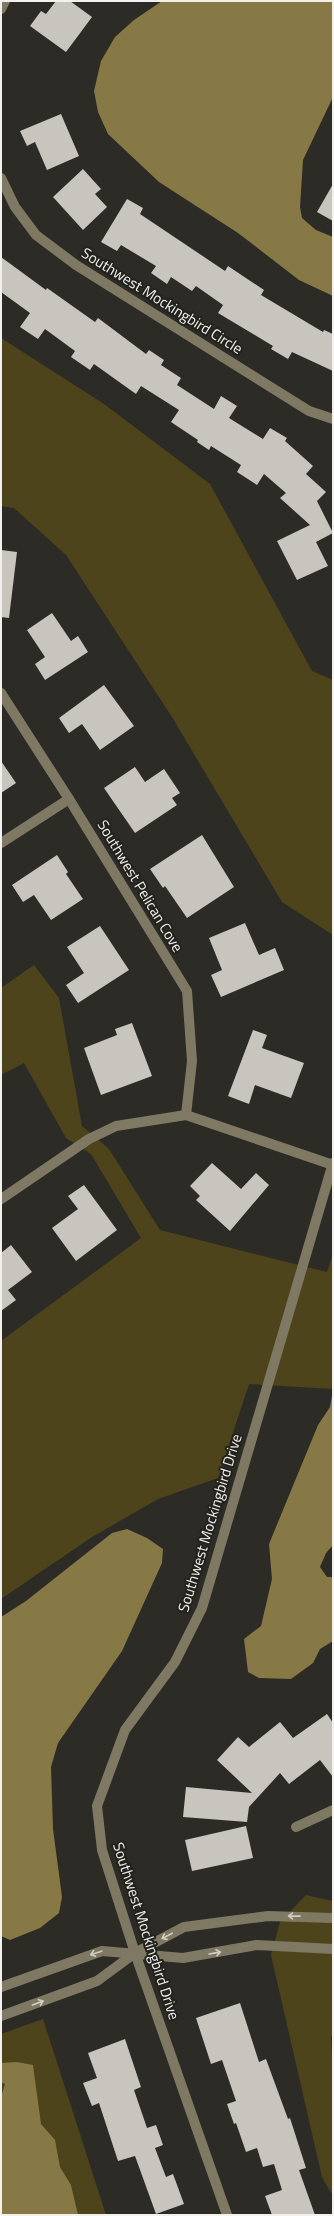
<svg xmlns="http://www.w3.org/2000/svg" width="334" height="2216" viewBox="0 0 334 2216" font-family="'Titillium Web',sans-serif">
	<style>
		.green { fill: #4e441b }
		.water { fill: #867945 }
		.building { fill: #c7c5be }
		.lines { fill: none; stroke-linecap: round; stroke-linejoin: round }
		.minor { stroke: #7f7963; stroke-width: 10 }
		.oneway { stroke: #d0cdc4 }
		.labels { text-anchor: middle; stroke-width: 4; stroke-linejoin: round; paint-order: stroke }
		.street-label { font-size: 15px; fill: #f2f1ee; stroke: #23221c }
	</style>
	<rect width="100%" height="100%" fill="#2d2b26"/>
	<g class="green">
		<polygon points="1,338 104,404 210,484 312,671 333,680 333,935 282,902 172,717 66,555 14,508 1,506"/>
		<polygon points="34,965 59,998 82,1126 109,1149 160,1230 327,1272 333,1254 333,1389 249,1384 218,1478 158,1499 92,1537 1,1599 1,1341 141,1238 91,1154 66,1138 24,1063 1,1075 1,988"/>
		<polygon points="306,1895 333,1901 333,2034 331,2037 333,2071 333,2196 322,2177 271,1955 280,1922"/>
		<polygon points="43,2019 106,2215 1,2215 1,2034"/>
	</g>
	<g class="water">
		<polygon points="162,1 333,1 333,97 303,160 300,207 302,218 316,230 333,237 333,296 299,280 238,233 159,182 108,134 98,112 94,91 101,61 115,37 134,20"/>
		<polygon points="333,1390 333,1545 326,1553 320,1567 327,1577 333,1577 333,1641 320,1649 313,1663 291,1679 259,1678 248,1672 244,1639 261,1626 272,1579 269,1544 318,1425 330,1407"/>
		<polygon points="127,1529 147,1538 163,1549 162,1563 122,1651 58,1743 51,1767 53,1829 62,1897 59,1913 40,1928 10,1940 1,1936 1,1617 26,1601 112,1533"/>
		<polygon points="17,2062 33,2065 41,2124 55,2140 60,2167 71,2185 78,2215 1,2215 1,2097 5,2084 1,2082 1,2063"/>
	</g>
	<g class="building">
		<polygon points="56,1 70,1 92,17 66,52 30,26 41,11 46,14"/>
		<polygon points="61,114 79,156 47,170 35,142 27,146 20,131"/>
		<polygon points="83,169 101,189 95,194 107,207 83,230 53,197"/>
		<polygon points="333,184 333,221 317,212"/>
		<polygon points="127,199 143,208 140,214 225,271 228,266 264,290 261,295 323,332 324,330 333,334 333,371 292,352 288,359 271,349 273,346 218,313 223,305 196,286 192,291 171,277 167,284 151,273 156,266 121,245 117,251 101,242"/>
		<polygon points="1,257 46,290 47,288 95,322 98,318 146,354 149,350 164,360 161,365 181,378 177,385 214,409 221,396 237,406 229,418 263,439 270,428 287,438 285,441 313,466 306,474 326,492 317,501 333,533 316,542 328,566 297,580 277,541 310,525 280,498 286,493 264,474 257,485 237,472 241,465 211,446 209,450 197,442 198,440 171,422 179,410 141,386 136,394 94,364 90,370 71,357 75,351 45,329 38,339 20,327 30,313 1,292"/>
		<polygon points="1,550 17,552 9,618 1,617"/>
		<polygon points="52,613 71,641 78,636 88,652 45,680 35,664 45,657 27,630"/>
		<polygon points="104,685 134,726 100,750 82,724 69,733 59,718"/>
		<polygon points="1,761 16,783 1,793"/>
		<polygon points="135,767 145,782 164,769 180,793 172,798 177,805 135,833 104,788"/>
		<polygon points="202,835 234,887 187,918 165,886 163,888 150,869"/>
		<polygon points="57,855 68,872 66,874 83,899 51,920 34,895 23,902 12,885"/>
		<polygon points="245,923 259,955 275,948 284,970 221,997 211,975 222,970 209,938"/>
		<polygon points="100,926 129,970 78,1003 66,985 84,973 67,947"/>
		<polygon points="132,1023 152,1076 101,1095 84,1048 117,1035 115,1029"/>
		<polygon points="253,1030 267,1035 262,1048 304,1063 291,1098 255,1085 249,1104 228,1096"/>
		<polygon points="212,1163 241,1189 256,1173 269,1185 230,1231 196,1200 200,1196 190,1186"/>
		<polygon points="84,1185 117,1230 76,1261 52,1228 78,1209 68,1196"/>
		<polygon points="11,1245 32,1272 8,1290 16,1300 1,1311 1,1253"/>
		<polygon points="327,1714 333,1723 333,1777 320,1760 289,1784 280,1773 249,1807 247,1822 183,1817 186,1787 252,1793 217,1760 238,1737 249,1747 280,1722 293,1738"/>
		<polygon points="246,1826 253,1858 192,1871 185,1840"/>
		<polygon points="240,2003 259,2062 266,2059 288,2119 290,2118 306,2168 299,2170 315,2215 272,2215 265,2196 282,2190 274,2164 263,2167 257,2148 246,2152 236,2123 234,2124 227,2104 236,2101 222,2060 211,2064 196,2018"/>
		<polygon points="125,2039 141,2087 134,2090 147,2128 156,2125 163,2145 155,2148 166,2177 173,2174 184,2204 156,2214 135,2156 118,2161 99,2103 92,2106 83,2083 97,2078 88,2053"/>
	</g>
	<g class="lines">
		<g class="minor">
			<polyline points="1,9 5,1"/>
			<polyline points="1,178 15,207 36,235 76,265 309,411 333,419"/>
			<polyline points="1,693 69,799 187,991 192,1061 186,1115"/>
			<polyline points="1,843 69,799"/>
			<polyline points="1,1199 89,1139 116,1126 186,1115 333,1165"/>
			<polyline points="296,1827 333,1810"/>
			<polyline points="1,1987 102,1951 183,1958 257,1945 333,1949"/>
			<polyline points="1,2016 97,1981 135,1953 184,1927 268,1916 333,1918"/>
			<polyline points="227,2215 135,1953 102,1850 97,1806 125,1730 175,1662 202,1608 333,1163"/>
		</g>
	</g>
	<defs><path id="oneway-shaft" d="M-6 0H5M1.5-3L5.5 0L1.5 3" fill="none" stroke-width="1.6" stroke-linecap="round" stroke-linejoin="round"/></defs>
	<g class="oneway">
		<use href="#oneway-shaft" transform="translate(294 1916) rotate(-179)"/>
		<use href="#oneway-shaft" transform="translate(167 1936) rotate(152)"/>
		<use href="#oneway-shaft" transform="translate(96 1953) rotate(162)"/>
		<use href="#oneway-shaft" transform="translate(215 1953) rotate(-10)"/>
		<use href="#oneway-shaft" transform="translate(38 2003) rotate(-20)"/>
	</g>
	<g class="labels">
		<g class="street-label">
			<text transform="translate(162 301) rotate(32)" y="5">Southwest Mockingbird Circle</text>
			<text transform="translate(140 886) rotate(59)" y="5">Southwest Pelican Cove</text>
			<text transform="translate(210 1523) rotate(-73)" y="5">Southwest Mockingbird Drive</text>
			<text transform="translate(146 1931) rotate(72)" y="5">Southwest Mockingbird Drive</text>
		</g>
	</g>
	<rect width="334" height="2216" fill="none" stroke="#f2f1ee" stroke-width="4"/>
</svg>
